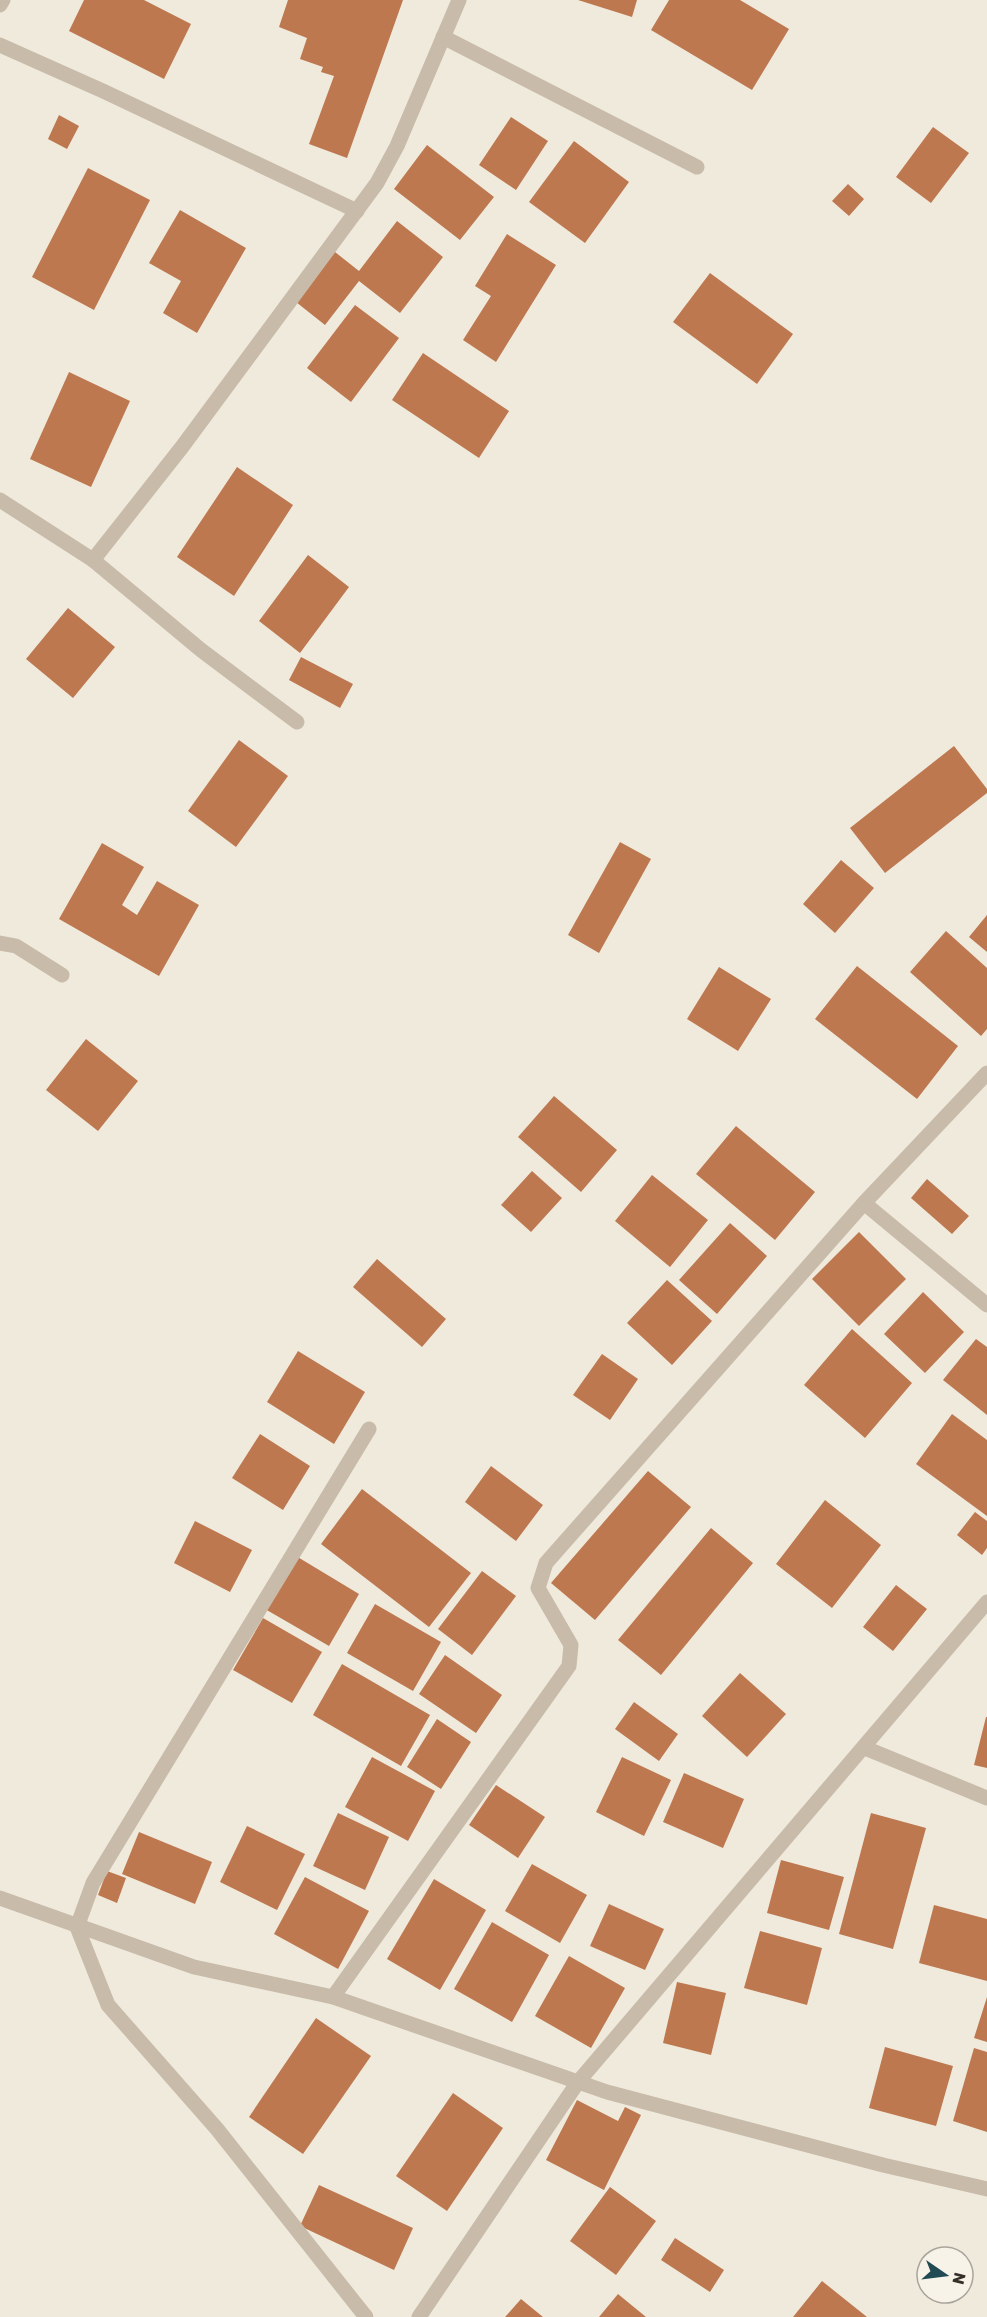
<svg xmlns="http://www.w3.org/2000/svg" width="987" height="2317" font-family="Rubik,sans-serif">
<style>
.building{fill:#bd784f}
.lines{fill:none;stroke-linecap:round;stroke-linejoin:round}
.street{stroke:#c8bbaa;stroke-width:15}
</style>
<rect width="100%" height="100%" fill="#f0eadd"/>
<!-- building -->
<g class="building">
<path d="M84 0H144L191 24 164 79 69 31Z"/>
<path d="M288 0H403L347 158 309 144 334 76 321 72 323 67 300 59 307 38 279 27Z"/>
<path d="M578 0H637L632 17Z"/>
<path d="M669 0H740L789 29 752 90 651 30Z"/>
<path d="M59 115 79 126 67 149 48 139Z"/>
<path d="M511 117 548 141 516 190 479 165Z"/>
<path d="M933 127 969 153 931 203 896 177Z"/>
<path d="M574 141 629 182 585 243 529 202Z"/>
<path d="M427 145 494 197 460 240 394 189Z"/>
<path d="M88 168 150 200 94 310 32 277Z"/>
<path d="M848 184 864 199 849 216 832 201Z"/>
<path d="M180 210 246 248 197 333 163 313 181 281 149 263Z"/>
<path d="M397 221 443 257 400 313 359 281 325 325 296 302 335 252 359 271Z"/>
<path d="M507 234 556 265 496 362 463 340 491 296 475 286Z"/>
<path d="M710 273 793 334 757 384 673 322Z"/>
<path d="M355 305 399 338 351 402 307 368Z"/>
<path d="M423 353 509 411 479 458 392 400Z"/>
<path d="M69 372 130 401 91 487 30 459Z"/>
<path d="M237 467 293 505 234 596 177 557Z"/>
<path d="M308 555 349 587 300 653 259 621Z"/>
<path d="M68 608 115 647 73 698 26 659Z"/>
<path d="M301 657 353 684 340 708 289 680Z"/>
<path d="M239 740 288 776 236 847 188 811Z"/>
<path d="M954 746 987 789V793L885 873 850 828Z"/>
<path d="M620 842 651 859 599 953 568 935Z"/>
<path d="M102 843 144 867 122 905 137 915 157 881 199 905 159 976 59 919Z"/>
<path d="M841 860 874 888 835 933 803 904Z"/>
<path d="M987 915V952L969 937Z"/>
<path d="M946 931 987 968V1029L981 1036 910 972Z"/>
<path d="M857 966 958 1046 917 1099 815 1019Z"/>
<path d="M719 967 771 999 738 1051 687 1019Z"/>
<path d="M86 1039 138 1081 98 1131 46 1090Z"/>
<path d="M554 1096 617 1150 581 1192 518 1137Z"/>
<path d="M736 1126 815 1192 775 1240 696 1174Z"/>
<path d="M532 1171 562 1198 531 1232 501 1205Z"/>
<path d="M652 1175 708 1220 670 1267 615 1221Z"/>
<path d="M927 1179 969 1216 952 1234 911 1198Z"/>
<path d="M730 1223 767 1256 717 1314 679 1280Z"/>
<path d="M859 1232 906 1279 859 1326 812 1279Z"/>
<path d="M377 1259 446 1319 422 1347 353 1287Z"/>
<path d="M667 1280 712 1321 672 1365 627 1323Z"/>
<path d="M923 1292 964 1332 925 1373 884 1334Z"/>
<path d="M852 1329 912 1383 865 1438 804 1385Z"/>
<path d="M976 1339 987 1347V1415L943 1380Z"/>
<path d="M298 1351 365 1392 334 1444 267 1402Z"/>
<path d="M602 1354 638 1379 610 1420 573 1395Z"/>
<path d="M952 1414 987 1440V1516L916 1464Z"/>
<path d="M260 1434 310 1466 283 1510 232 1478Z"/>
<path d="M491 1466 543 1505 516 1541 465 1502Z"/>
<path d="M648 1471 691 1507 595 1620 551 1583Z"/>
<path d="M362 1489 471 1573 429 1627 321 1544Z"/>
<path d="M825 1500 881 1545 832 1608 776 1564Z"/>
<path d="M975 1512 987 1521V1548L982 1555 957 1535Z"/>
<path d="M195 1521 252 1550 230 1592 174 1563Z"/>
<path d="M711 1528 753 1563 661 1675 618 1640Z"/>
<path d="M296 1556 359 1594 329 1646 265 1609Z"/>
<path d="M482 1571 516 1596 472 1655 438 1629Z"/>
<path d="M896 1585 927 1609 893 1651 863 1627Z"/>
<path d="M375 1604 441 1642 413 1691 347 1653Z"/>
<path d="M263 1618 322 1652 292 1703 233 1670Z"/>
<path d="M445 1655 502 1695 476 1733 419 1694Z"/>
<path d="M342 1664 430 1715 401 1766 313 1715Z"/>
<path d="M740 1673 786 1714 747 1757 702 1716Z"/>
<path d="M634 1702 678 1734 659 1761 615 1729Z"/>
<path d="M986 1717H987V1768L974 1765Z"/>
<path d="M437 1719 471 1742 441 1789 407 1767Z"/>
<path d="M372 1757 435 1791 408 1841 345 1807Z"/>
<path d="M622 1757 671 1780 644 1836 596 1812Z"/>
<path d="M684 1773 744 1799 723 1848 663 1822Z"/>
<path d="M496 1785 545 1817 518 1858 469 1825Z"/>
<path d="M338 1813 389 1837 365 1890 313 1866Z"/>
<path d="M871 1813 926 1828 893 1949 839 1934Z"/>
<path d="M247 1826 305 1854 277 1910 220 1882Z"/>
<path d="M139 1832 212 1862 195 1904 122 1874Z"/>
<path d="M781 1860 844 1877 829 1930 767 1913Z"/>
<path d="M532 1864 587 1895 560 1943 505 1911Z"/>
<path d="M107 1871 126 1878 117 1903 98 1895Z"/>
<path d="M305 1877 369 1911 338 1969 274 1934Z"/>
<path d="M434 1879 486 1910 440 1990 387 1959Z"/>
<path d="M609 1904 664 1929 645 1970 590 1946Z"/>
<path d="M934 1905 987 1919V1981L919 1963Z"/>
<path d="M492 1922 549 1955 512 2022 454 1989Z"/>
<path d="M760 1931 822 1948 807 2005 744 1988Z"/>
<path d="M569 1956 625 1988 591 2048 535 2016Z"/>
<path d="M677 1982 726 1993 711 2055 663 2043Z"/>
<path d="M987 1997V2042L974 2038Z"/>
<path d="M316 2018 371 2056 303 2154 249 2117Z"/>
<path d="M885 2047 953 2066 936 2126 869 2108Z"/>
<path d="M974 2048 987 2052V2132L953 2121Z"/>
<path d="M453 2093 503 2128 447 2211 396 2176Z"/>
<path d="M577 2100 618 2121 625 2107 641 2115 604 2190 546 2160Z"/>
<path d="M319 2185 413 2228 394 2270 300 2226Z"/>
<path d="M610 2187 656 2221 616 2275 570 2241Z"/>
<path d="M675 2238 724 2270 710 2292 661 2260Z"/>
<path d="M822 2281 867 2317H793Z"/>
<path d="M618 2294 646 2317H599Z"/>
<path d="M521 2299 543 2317H505Z"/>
</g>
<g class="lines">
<!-- street -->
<g class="street">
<path d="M0 5 3 0"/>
<path d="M443 37 697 167"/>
<path d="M0 45 103 91 357 211"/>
<path d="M0 500 93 560 201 650 297 722"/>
<path d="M93 560 182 447 377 183 397 146 459 0"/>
<path d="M0 943 16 946 62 975"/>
<path d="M864 1203 987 1305"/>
<path d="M865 1748 987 1798"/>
<path d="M0 1898 194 1967 333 1997 607 2092 883 2165 987 2189"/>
<path d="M333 1997 569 1666 571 1645 538 1588 546 1563 864 1203 987 1073"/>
<path d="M366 2317 217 2129 108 2005 77 1927 93 1883 369 1429"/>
<path d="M419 2317 578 2082 987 1602"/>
</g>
</g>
<!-- north arrow -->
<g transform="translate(945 2275) rotate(104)"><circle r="28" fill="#f8f3e9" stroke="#aaa59c" stroke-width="1.5"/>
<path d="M0-4.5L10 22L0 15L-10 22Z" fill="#224a54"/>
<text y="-9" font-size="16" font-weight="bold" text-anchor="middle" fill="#362f29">N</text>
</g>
</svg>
